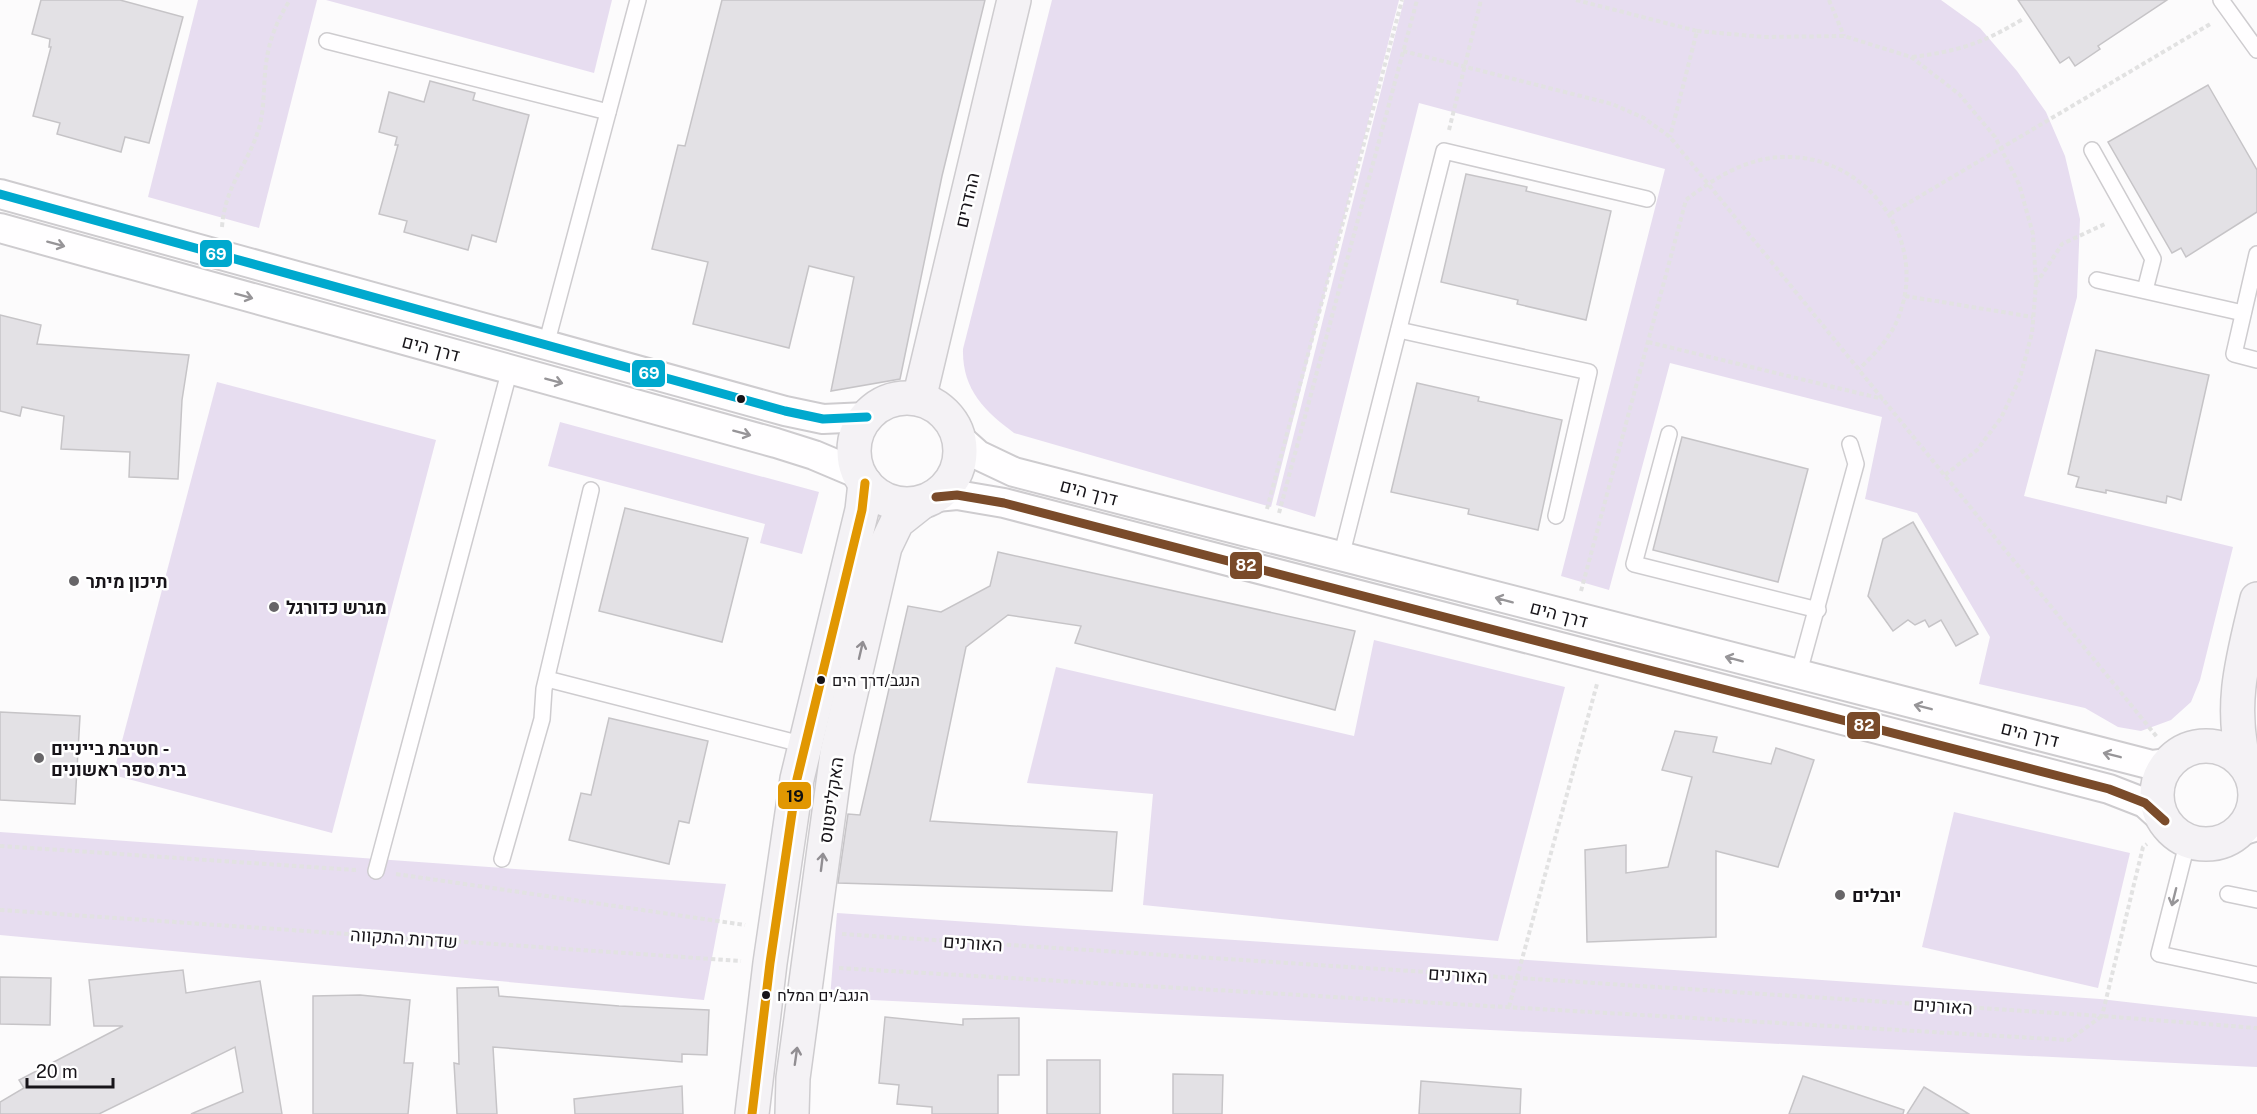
<svg xmlns="http://www.w3.org/2000/svg" width="2257" height="1114" font-family="'Public Sans',Heebo,sans-serif">
<style>
.green{fill:#e7ddf0}
.building{fill:#e3e1e5;stroke:#c6c4c7;stroke-width:1.5}
.lines{fill:none;stroke-linecap:round;stroke-linejoin:round}
.lane-casing{stroke:#cecccf;stroke-width:18}
.street-casing{stroke:#cecccf;stroke-width:32}
.secondary-casing{stroke:#cecccf;stroke-width:36}
.path{stroke:#e2e2e2;stroke-width:4;stroke-dasharray:4.5 3;stroke-linecap:butt}
.lane{stroke:#fffeff;stroke-width:15}
.street{stroke:#fffeff;stroke-width:28}
.secondary{stroke:#f4f2f5;stroke-width:33}
.bus-1-casing{stroke:#fff;stroke-width:14}
.bus-2-casing{stroke:#fff;stroke-width:14}
.bus-3-casing{stroke:#fff;stroke-width:14}
.bus-1{stroke:#e19702;stroke-width:9}
.bus-2{stroke:#00a9ce;stroke-width:9}
.bus-3{stroke:#7a4b2a;stroke-width:9}
.oneway{stroke:#979598}
.oneway2{stroke:#918e92}
.bus-dot{fill:#171419;stroke:#fff;stroke-width:2}
.poi-dot{fill:#676568;stroke:#fff;stroke-width:2}
.labels{text-anchor:middle;dominant-baseline:central;stroke-width:5;stroke-linejoin:round;paint-order:stroke}
.bus-label{font-size:16px;fill:#171419;stroke:#fff;text-anchor:start}
.street-label{font-size:18px;fill:#171419;stroke:#fff}
.poi-label{font-size:18px;font-weight:bold;fill:#171419;stroke:#fff;text-anchor:start}
.line-badge{stroke:#fff;stroke-width:2}
.badge-label{font-size:16px;text-anchor:middle;font-weight:bold;fill:#fff}
.pale-badge-label{font-size:16px;text-anchor:middle;font-weight:bold;fill:#111}
</style>
<rect width="100%" height="100%" fill="#fcfbfc"/>
<!-- green -->
<g class="green">
<path d="M198 0H317L259 228 148 197Z"/>
<path d="M326 0H612L594 73Z"/>
<path d="M1052 0H1399L1271 507 1014 433C984 411 962 389 963 349Z"/>
<path d="M1404 0H1941L1980 28 2017 71 2046 112 2065 156 2080 219 2077 297 2024 496 2233 547 2200 680 2191 702 2171 720 2141 731 2118 727 2085 708 1979 684 1990 637 1917 513 1865 499 1882 417 1670 363 1609 590 1561 576 1665 169 1419 103 1315 517 1276 505Z"/>
<path d="M217 382 436 440 332 833 113 775Z"/>
<path d="M560 422 819 492 802 554 760 543 765 524 548 466Z"/>
<path d="M1374 640 1565 687 1498 941 1143 905 1153 794 1027 783 1056 667 1354 736Z"/>
<path d="M1954 812 2130 853 2098 988 1922 947Z"/>
<path d="M0 832 726 884 704 1000 0 935Z"/>
<path d="M837 913 2100 999 2257 1017V1067L830 998Z"/>
</g>
<!-- building -->
<g class="building">
<path d="M41 0H120L183 17 149 143 125 137 121 152 57 134 60 123 33 116 51 47H49L50 39 32 34Z"/>
<path d="M722 0H985L942 176 900 379 831 391 854 277 809 266 789 348 693 324 708 262 652 249 678 145 685 146Z"/>
<path d="M2018 0H2167L2098 46 2100 49 2075 66 2069 57 2060 63Z"/>
<path d="M430 81 475 93 473 100 529 115 496 242 472 235 468 250 404 232 407 221 379 214 398 145H395L397 137 379 132 389 92 424 102Z"/>
<path d="M2208 85 2257 170V212L2186 257 2181 248 2172 253 2108 142Z"/>
<path d="M1466 174 1527 187 1526 191 1611 211 1586 320 1517 304 1518 300 1441 282Z"/>
<path d="M0 315 41 325 37 344 189 355 182 400 178 479 129 477 130 452 61 449 64 416 22 407 20 416 0 411Z"/>
<path d="M2096 350 2209 375 2181 500 2167 496 2166 503 2106 490V493L2076 487 2079 477 2068 474Z"/>
<path d="M1417 383 1479 397 1478 401 1562 420 1538 530 1468 514 1469 509 1391 492Z"/>
<path d="M1682 437 1808 469 1778 582 1653 550Z"/>
<path d="M625 508 748 538 722 642 599 611Z"/>
<path d="M1913 522 1978 634 1956 646 1941 620 1929 627 1925 620 1915 625 1908 620 1893 631 1868 596 1883 539Z"/>
<path d="M998 552 1355 631 1335 710 1075 643 1081 626 1008 615 966 647 930 821 1117 832 1112 891 838 883 848 814 860 815 908 606 941 612 990 586Z"/>
<path d="M0 712 80 716 75 804 0 800Z"/>
<path d="M609 718 708 741 689 823 679 821 669 864 569 840 581 793 591 795Z"/>
<path d="M1675 731 1717 737 1713 752 1771 764 1776 748 1814 760 1778 867 1716 851V937L1587 942 1585 850 1626 845V873L1668 867 1692 777 1662 770Z"/>
<path d="M183 970 186 993 260 981 282 1114H191L243 1092 235 1047 99 1114H0V1102L24 1088 19 1080 123 1026H94L89 980Z"/>
<path d="M0 977 51 978 50 1025 0 1024Z"/>
<path d="M498 987 499 996 619 1006 709 1010 707 1055 682 1054V1062L493 1047 497 1114H457L454 1063 459 1064 457 988Z"/>
<path d="M360 995 410 1000 404 1063H413L408 1114H313V996Z"/>
<path d="M885 1017 963 1025V1019L1019 1018V1075H998V1114H932V1107L897 1104 899 1085 879 1083Z"/>
<rect x="1047" y="1060" width="53" height="54"/>
<path d="M1173 1074 1223 1075 1222 1114H1173Z"/>
<path d="M1803 1076 1904 1110 1903 1114H1789Z"/>
<path d="M1421 1081 1521 1089 1520 1114H1419Z"/>
<path d="M682 1086 683 1114H575L574 1099Z"/>
<path d="M1924 1087 1969 1114H1907Z"/>
</g>
<g class="lines">
<!-- lane casing -->
<g class="lane-casing">
<g id="lane">
<path d="M2221 0 2257 50"/>
<path d="M327 41 608 112"/>
<path d="M2092 150 2153 259 2145 290"/>
<path d="M2257 254 2234 354 2257 360"/>
<path d="M2097 280 2243 313"/>
<path d="M1399 330 1589 372 1556 516"/>
<path d="M546 345 638 0"/>
<path d="M1669 434 1634 564 1818 610"/>
<path d="M1341 557 1444 151 1647 199"/>
<path d="M1798 676 1856 464 1850 444"/>
<path d="M547 679 805 745"/>
<path d="M2188 840 2159 954 2257 975"/>
<path d="M502 859 542 719 544 689 591 490"/>
<path d="M376 871 510 369"/>
<path d="M2228 894 2257 900"/>
</g>
</g>
<!-- street casing -->
<g class="street-casing">
<g id="street">
<path d="M0 194 785 411 823 419 867 417"/>
<path d="M0 228 776 443 814 455 859 474"/>
<path d="M959 438 978 455 1014 472 2152 765 2169 763"/>
<path d="M936 497 957 495 1004 503 2109 789 2145 803 2165 821"/>
<path d="M2254 783 2257 786"/>
<path d="M2238 832 2257 826"/>
</g>
</g>
<!-- secondary casing -->
<g class="secondary-casing">
<g id="secondary">
<circle cx="907" cy="451" r="53"/>
<path d="M919 399 1014 0"/>
<circle cx="2206" cy="795" r="49"/>
<path d="M2244 763C2229 703 2243 658 2257 599"/>
<path d="M752 1114 770 963 797 779 862 510 865 483"/>
<path d="M792 1114 793 1078 837 753 885 547 897 522 921 503"/>
</g>
</g>
<!-- path -->
<g class="path">
<path d="M1576 0 1697 31 1670 137"/>
<path d="M1829 0 1844 36"/>
<path d="M1697 31 1764 37 1844 36 1911 57 1959 94 1995 137 2019 184 2033 234 2036 284 2032 333 2020 378 2001 418 1977 450 1945 475"/>
<path d="M1403 51 1612 104 1644 118 1670 137 2157 737"/>
<path d="M1912 57C1959 51 1981 44 2023 19"/>
<path d="M1449 130 1481 0"/>
<path d="M1890 214 2212 23"/>
<path d="M222 227C225 185 248 165 259 128 265 107 263 86 266 64 269 40 277 20 290 0"/>
<path d="M2036 284 2062 244 2107 223"/>
<path d="M1905 296 2033 317"/>
<path d="M1648 342 1883 399"/>
<path d="M1267 509 1402 0"/>
<path d="M1279 513 1417 0"/>
<path d="M1581 591 1686 200C1714 178 1748 157 1785 157 1863 155 1926 234 1901 310 1894 334 1877 352 1859 369"/>
<path d="M0 846 356 870"/>
<path d="M396 874 745 925"/>
<path d="M0 910 741 961"/>
<path d="M842 934 2102 1016 2143 847 2147 844"/>
<path d="M839 968 2069 1040 2102 1016 2257 1028"/>
<path d="M1509 1007 1597 684"/>
</g>
<!-- lane -->
<use href="#lane" class="lane"/>
<!-- street -->
<use href="#street" class="street"/>
<!-- secondary -->
<use href="#secondary" class="secondary"/>
<!-- bus-1 casing -->
<g class="bus-1-casing">
<path id="bus-1" d="M752 1114 770 963 797 779 862 510 865 483"/>
</g>
<!-- bus-2 casing -->
<g class="bus-2-casing">
<path id="bus-2" d="M0 194 785 411 823 419 867 417"/>
</g>
<!-- bus-3 casing -->
<g class="bus-3-casing">
<path id="bus-3" d="M936 497 957 495 1004 503 2109 789 2145 803 2165 821"/>
</g>
<!-- bus-1 -->
<use href="#bus-1" class="bus-1"/>
<!-- bus-2 -->
<use href="#bus-2" class="bus-2"/>
<!-- bus-3 -->
<use href="#bus-3" class="bus-3"/>
</g>
<!-- one-way arrows -->
<defs><path id="oneway-shaft" d="M-6 0H5M1.5-3L5.5 0L1.5 3" fill="none" stroke-width="1.6" stroke-linecap="round" stroke-linejoin="round" transform="scale(1.5)"/></defs>
<g class="oneway">
<use href="#oneway-shaft" transform="translate(56 244) rotate(15)"/>
<use href="#oneway-shaft" transform="translate(244 296) rotate(15)"/>
<use href="#oneway-shaft" transform="translate(554 381) rotate(15)"/>
<use href="#oneway-shaft" transform="translate(742 433) rotate(15)"/>
<use href="#oneway-shaft" transform="translate(1504 600) rotate(-165)"/>
<use href="#oneway-shaft" transform="translate(1734 659) rotate(-165)"/>
<use href="#oneway-shaft" transform="translate(1923 707) rotate(-166)"/>
<use href="#oneway-shaft" transform="translate(2112 755) rotate(-166)"/>
<use href="#oneway-shaft" transform="translate(2174 897) rotate(104)"/>
</g>
<g class="oneway2">
<use href="#oneway-shaft" transform="translate(861 650) rotate(-77)"/>
<use href="#oneway-shaft" transform="translate(822 862) rotate(-83)"/>
<use href="#oneway-shaft" transform="translate(796 1056) rotate(-82)"/>
</g>
<!-- markers -->
<g class="bus-dot">
<circle cx="741" cy="399" r="5"/>
<circle cx="821" cy="680" r="5"/>
<circle cx="766" cy="995" r="5"/>
</g>
<g class="poi-dot">
<circle cx="74" cy="581" r="6"/>
<circle cx="274" cy="607" r="6"/>
<circle cx="39" cy="758" r="6"/>
<circle cx="1840" cy="895" r="6"/>
</g>
<g class="labels">
<!-- bus labels -->
<g class="bus-label">
<text x="832" y="680">הנגב/דרך הים</text>
<text x="777" y="995">הנגב/ים המלח</text>
</g>
<!-- street labels -->
<g class="street-label">
<text transform="translate(967 200) rotate(-77)">ההדרים</text>
<text transform="translate(431 348) rotate(15)">דרך הים</text>
<text transform="translate(1089 492) rotate(15)">דרך הים</text>
<text transform="translate(1559 614) rotate(15)">דרך הים</text>
<text transform="translate(2030 734) rotate(14)">דרך הים</text>
<text transform="translate(831 800) rotate(-82)">האקליפטוס</text>
<text transform="translate(404 938) rotate(4)">שדרות התקווה</text>
<text transform="translate(973 943) rotate(4)">האורנים</text>
<text transform="translate(1458 975) rotate(4)">האורנים</text>
<text transform="translate(1943 1006) rotate(4)">האורנים</text>
</g>
<!-- poi labels -->
<g class="poi-label">
<text x="86" y="581">תיכון מיתר</text>
<text x="286" y="607">מגרש כדורגל</text>
<text x="51" y="748">חטיבת בייניים -<tspan x="51" dy="21">בית ספר ראשונים</tspan></text>
<text x="1852" y="895">יובלים</text>
</g>
</g>
<g class="line-badge">
<rect x="199" y="239" width="34" height="29" rx="6" fill="#00a9ce"/>
<rect x="631" y="359" width="35" height="29" rx="6" fill="#00a9ce"/>
<rect x="1229" y="551" width="34" height="29" rx="6" fill="#7a4b2a"/>
<rect x="1846" y="711" width="35" height="29" rx="6" fill="#7a4b2a"/>
<rect x="777" y="781" width="35" height="29" rx="6" fill="#e19702"/>
</g>
<g class="badge-label">
<text x="216" y="260">69</text>
<text x="649" y="379">69</text>
<text x="1246" y="571">82</text>
<text x="1864" y="731">82</text>
</g>
<g class="pale-badge-label">
<text x="795" y="802">19</text>
</g>
<!-- scale -->
<path d="M27 1078v9h86v-9" fill="none" stroke="#171419" stroke-width="3"/>
<text x="36" y="1078" font-size="18" fill="#171419" stroke="#ffffff" stroke-width="4.5" paint-order="stroke">20 m</text>
</svg>
